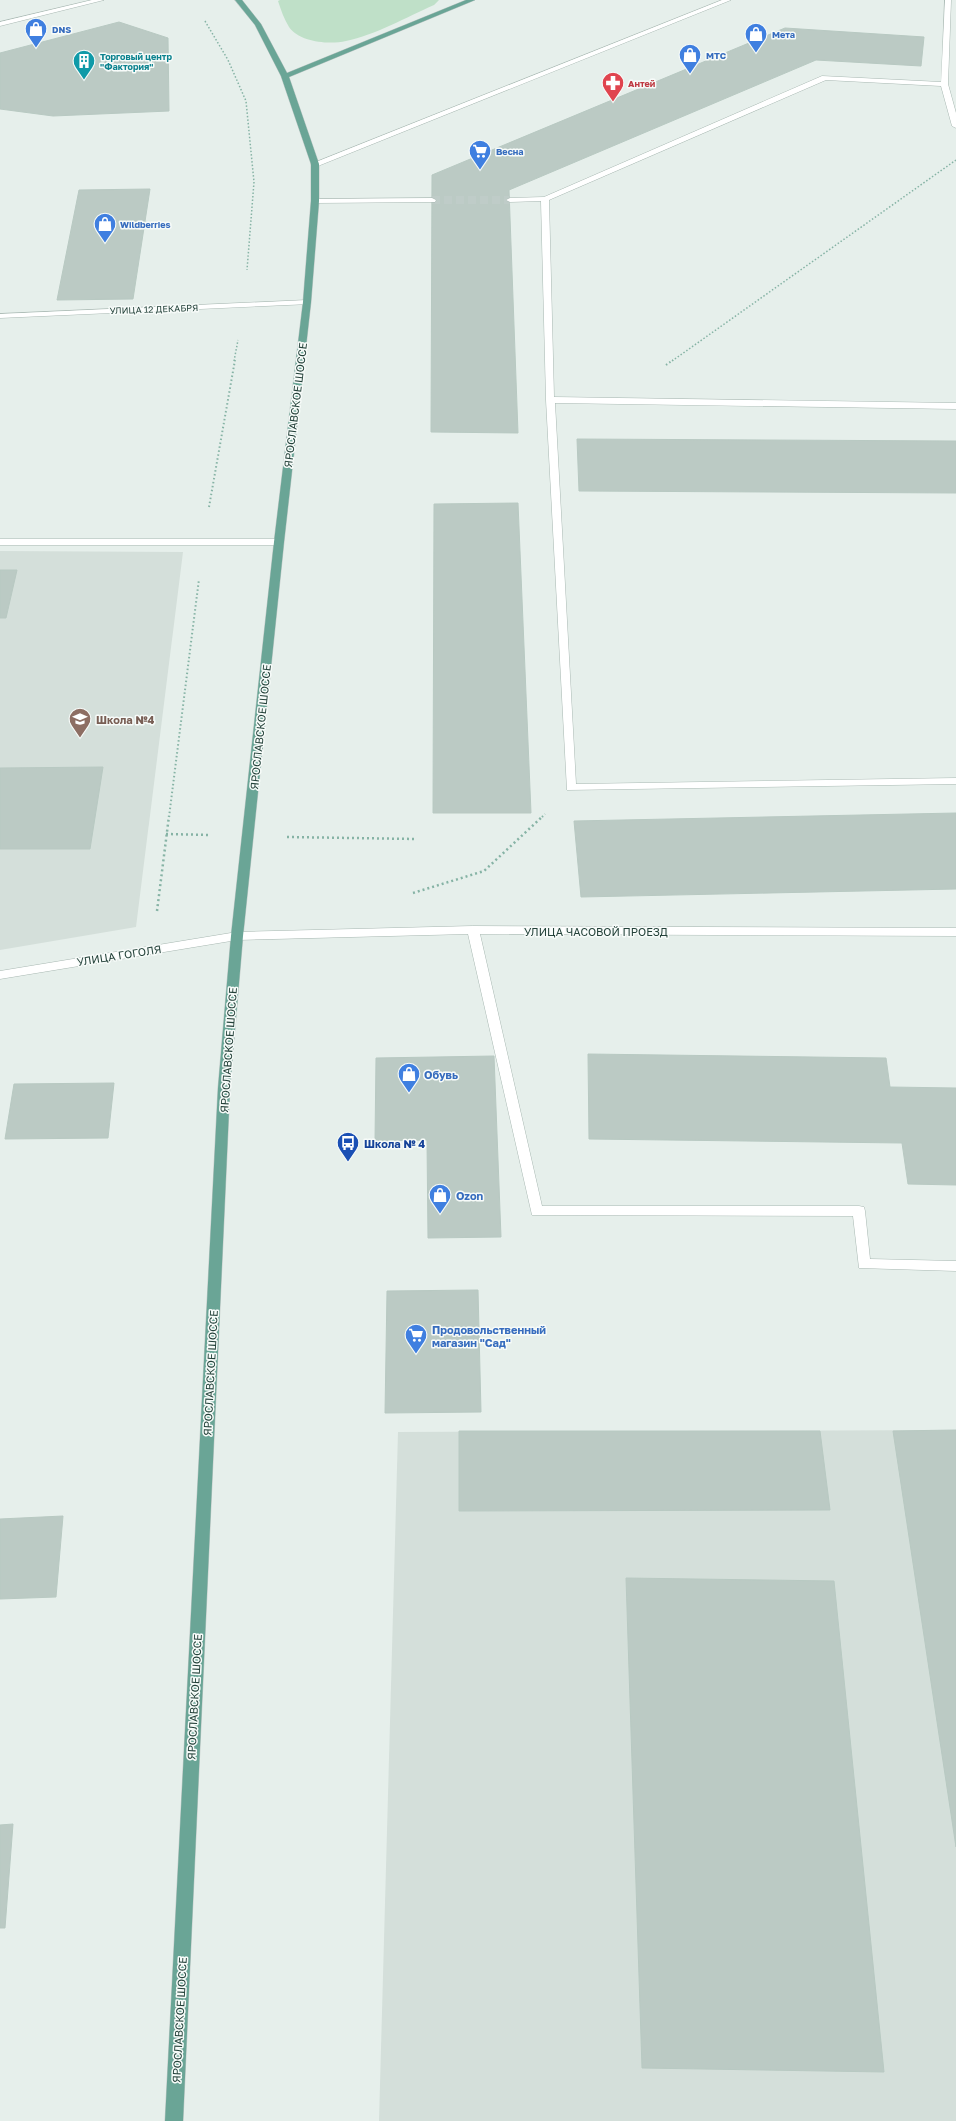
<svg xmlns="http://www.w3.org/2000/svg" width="956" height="2121" font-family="'Golos Text',sans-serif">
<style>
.built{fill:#d4dfda}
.green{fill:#bfe0c8}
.building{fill:#bbcac4;stroke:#b8c9c2}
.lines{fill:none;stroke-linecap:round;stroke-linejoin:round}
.minor-tunnel{stroke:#bfccc8;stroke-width:8;stroke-dasharray:8 4;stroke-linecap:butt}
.minor-casing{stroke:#a8b8b2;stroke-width:1}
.major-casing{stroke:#c2cac8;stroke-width:1}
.path-far2{stroke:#86b3a5;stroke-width:1.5;stroke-dasharray:1.5 2;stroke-linecap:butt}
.path-far1{stroke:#86b3a5;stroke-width:2;stroke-dasharray:1.5 2.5;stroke-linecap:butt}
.path{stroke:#86b3a5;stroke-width:2.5;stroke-dasharray:2 3;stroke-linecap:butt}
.minor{fill:#fff;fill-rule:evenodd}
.major{fill:#6aa596;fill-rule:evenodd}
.labels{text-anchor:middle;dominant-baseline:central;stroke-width:3;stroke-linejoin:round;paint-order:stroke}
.far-shop-label{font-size:9px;font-weight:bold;fill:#366cbe;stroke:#f7fbf9;text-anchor:start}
.far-culture-label{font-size:9px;font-weight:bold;fill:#0d838f;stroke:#f7fbf9;text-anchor:start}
.far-health-label{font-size:9px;font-weight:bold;fill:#be3a42;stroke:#f7fbf9;text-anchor:start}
.far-street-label{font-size:9px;fill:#24423a;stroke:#f7fbf9}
.street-label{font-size:11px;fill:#24423a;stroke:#f7fbf9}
.education-label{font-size:11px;font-weight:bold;fill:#785e54;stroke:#f7fbf9;text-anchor:start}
.shop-label{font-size:11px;font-weight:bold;fill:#366cbe;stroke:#f7fbf9;text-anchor:start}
.transit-label{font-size:11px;font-weight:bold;fill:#164399;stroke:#f7fbf9;text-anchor:start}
</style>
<rect width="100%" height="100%" fill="#e6efeb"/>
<!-- built -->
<g class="built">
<path d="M0 551 183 552 136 927 0 950Z"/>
<path d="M956 1430V2121H379L398 1432Z"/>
</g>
<!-- green -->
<path class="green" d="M280 0H439L434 5C407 17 375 35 346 41 329 45 299 42 289 27 284 19 281 10 278 1Z"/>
<!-- building -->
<g class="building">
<path d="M119 22 168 38 169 111 53 116 0 109V53Z"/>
<path d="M785 28 924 37 921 66 816 60 509 190 518 433 431 432 432 175Z"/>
<path d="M150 189 133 299 57 300 79 190Z"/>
<path d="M577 439 956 441V493L579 491Z"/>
<path d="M518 503 531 813H433L434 504Z"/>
<path d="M0 570H17L6 618H0Z"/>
<path d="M103 767 90 849H0V768Z"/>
<path d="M956 813V889L581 897 574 821Z"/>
<path d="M588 1054 886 1058 890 1087 956 1088V1185L908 1184 902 1143 589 1139Z"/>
<path d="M494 1056 501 1237 428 1238 427 1140 375 1141 376 1058Z"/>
<path d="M114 1083 108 1138 5 1139 14 1084Z"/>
<path d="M478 1290 481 1412 385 1413 387 1291Z"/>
<path d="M956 1430V1847L893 1431Z"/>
<path d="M459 1431H820L830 1510 459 1511Z"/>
<path d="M63 1516 56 1597 0 1599V1519Z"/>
<path d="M626 1578 834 1581 884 2072 642 2068Z"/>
<path d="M13 1824 5 1928H0V1825Z"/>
</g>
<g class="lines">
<!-- minor-tunnel -->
<path class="minor-tunnel" d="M432 200H510"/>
<!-- minor casing -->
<g class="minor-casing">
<g id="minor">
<path d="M92 0H104L0 26V22Z"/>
<path d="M722 0H731L318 166 311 164Z"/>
<path d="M945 0H951L948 84 956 113V128L952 126 941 86 826 80 549 200 554 397 956 403V409L555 403 576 784 956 778V784L567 790 546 400 541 201 510 202 506 200 510 198 544 197 822 76 941 82Z"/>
<path d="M432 198 436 200 435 202 315 203 311 201 315 199Z"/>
<path d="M307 300H310V304L0 318V314Z"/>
<path d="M0 539H279L284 542 279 545H0Z"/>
<path d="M473 926 956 928V936L480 934 542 1206H859L864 1207 865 1211 870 1259 956 1261V1271L859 1268 853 1216 532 1215 468 934 237 940 0 979V971L237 932Z"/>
</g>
</g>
<!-- major casing -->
<g class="major-casing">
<path id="major" d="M235 0H242L261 24 287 73 466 0H475L289 77 319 164V201L311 302 284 542 243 936 230 1088 183 2121H165L218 1088 231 936 274 542 303 302 311 201V164L281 76 255 25Z"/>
</g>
<!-- path-far2 -->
<g class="path-far2">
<path d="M205 21 228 60 246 101 254 182 247 270"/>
<path d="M234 361 238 340"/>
<path d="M672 361 956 160"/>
</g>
<!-- path-far1 -->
<g class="path-far1">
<path d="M666 365 673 360"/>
<path d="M209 507 235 360"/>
<path d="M169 817 199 579"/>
<path d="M542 817 545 814"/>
</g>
<!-- path -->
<g class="path">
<path d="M166 834 210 835"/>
<path d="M287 837 416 839"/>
<path d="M413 893 484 871 543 816"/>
<path d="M157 911 169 816"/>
</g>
<!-- minor -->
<use href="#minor" class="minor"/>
<!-- major -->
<use href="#major" class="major"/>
</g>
<!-- icons -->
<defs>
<g id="shop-pin" transform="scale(1.15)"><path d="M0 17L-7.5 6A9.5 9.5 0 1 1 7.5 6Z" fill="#3f7fe0" stroke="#f7fbf9"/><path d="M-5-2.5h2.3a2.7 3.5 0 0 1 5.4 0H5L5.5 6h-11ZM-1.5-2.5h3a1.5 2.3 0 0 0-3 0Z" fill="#fff"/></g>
<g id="building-pin" transform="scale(1.15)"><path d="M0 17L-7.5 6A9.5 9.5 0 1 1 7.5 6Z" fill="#0f9aa8" stroke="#f7fbf9"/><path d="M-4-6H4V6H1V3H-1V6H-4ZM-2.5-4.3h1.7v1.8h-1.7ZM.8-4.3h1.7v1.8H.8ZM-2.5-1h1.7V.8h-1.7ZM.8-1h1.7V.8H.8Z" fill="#fff"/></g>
<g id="pharmacy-pin" transform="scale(1.15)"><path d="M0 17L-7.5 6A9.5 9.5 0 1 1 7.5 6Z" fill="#e0444e" stroke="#f7fbf9"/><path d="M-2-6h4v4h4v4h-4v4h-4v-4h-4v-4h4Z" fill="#fff"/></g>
<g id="supermarket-pin" transform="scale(1.15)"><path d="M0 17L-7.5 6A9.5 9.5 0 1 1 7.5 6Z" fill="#3f7fe0" stroke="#f7fbf9"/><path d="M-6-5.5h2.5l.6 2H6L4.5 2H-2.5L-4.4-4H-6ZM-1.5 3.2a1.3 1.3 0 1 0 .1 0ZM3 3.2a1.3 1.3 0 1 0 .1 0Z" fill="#fff"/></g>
<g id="school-pin" transform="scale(1.15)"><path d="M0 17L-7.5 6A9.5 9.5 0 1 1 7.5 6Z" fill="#8d6e63" stroke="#f7fbf9"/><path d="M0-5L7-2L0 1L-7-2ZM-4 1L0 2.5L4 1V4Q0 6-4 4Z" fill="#fff"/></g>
<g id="bus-pin" transform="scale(1.15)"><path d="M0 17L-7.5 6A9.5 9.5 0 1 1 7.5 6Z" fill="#1a4fb4" stroke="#f7fbf9"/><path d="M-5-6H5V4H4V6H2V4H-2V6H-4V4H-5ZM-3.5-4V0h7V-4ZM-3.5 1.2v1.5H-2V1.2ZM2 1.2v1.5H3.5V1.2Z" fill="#fff"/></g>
</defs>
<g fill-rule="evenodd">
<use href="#shop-pin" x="36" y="29"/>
<use href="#shop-pin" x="756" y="34"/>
<use href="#shop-pin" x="690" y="55"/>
<use href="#building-pin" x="84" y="61"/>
<use href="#pharmacy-pin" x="613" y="83"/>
<use href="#supermarket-pin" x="480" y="151"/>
<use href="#shop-pin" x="105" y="224"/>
<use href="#school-pin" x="80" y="719"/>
<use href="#shop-pin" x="409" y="1074"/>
<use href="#bus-pin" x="348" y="1143"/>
<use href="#shop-pin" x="440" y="1195"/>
<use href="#supermarket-pin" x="416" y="1335"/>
</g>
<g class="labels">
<!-- far-shop labels -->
<g class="far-shop-label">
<text x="52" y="29">DNS</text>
<text x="772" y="34">Мета</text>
<text x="706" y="55">МТС</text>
<text x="496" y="151">Весна</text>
<text x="120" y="224">Wildberries</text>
</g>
<!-- far-culture labels -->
<g class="far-culture-label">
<text x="100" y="56">Торговый центр<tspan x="100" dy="10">"Фактория"</tspan></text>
</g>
<!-- far-health labels -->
<g class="far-health-label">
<text x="628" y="83">Антей</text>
</g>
<!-- far-street labels -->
<g class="far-street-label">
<text transform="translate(154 309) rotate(-2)">УЛИЦА 12 ДЕКАБРЯ</text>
</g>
<!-- street labels -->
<g class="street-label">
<text transform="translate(295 405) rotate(-83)">ЯРОСЛАВСКОЕ ШОССЕ</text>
<text transform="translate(260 727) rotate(-84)">ЯРОСЛАВСКОЕ ШОССЕ</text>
<text x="596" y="931">УЛИЦА ЧАСОВОЙ ПРОЕЗД</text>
<text transform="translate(119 955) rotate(-9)">УЛИЦА ГОГОЛЯ</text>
<text transform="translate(228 1050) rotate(-86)">ЯРОСЛАВСКОЕ ШОССЕ</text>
<text transform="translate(210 1373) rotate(-87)">ЯРОСЛАВСКОЕ ШОССЕ</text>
<text transform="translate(194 1697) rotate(-87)">ЯРОСЛАВСКОЕ ШОССЕ</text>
<text transform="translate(179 2020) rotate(-87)">ЯРОСЛАВСКОЕ ШОССЕ</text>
</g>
<!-- education labels -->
<g class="education-label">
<text x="96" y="719">Школа №4</text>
</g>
<!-- shop labels -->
<g class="shop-label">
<text x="424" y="1074">Обувь</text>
<text x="456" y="1195">Ozon</text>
<text x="432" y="1329">Продовольственный<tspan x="432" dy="13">магазин "Сад"</tspan></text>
</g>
<!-- transit labels -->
<g class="transit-label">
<text x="364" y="1143">Школа № 4</text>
</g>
</g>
</svg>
